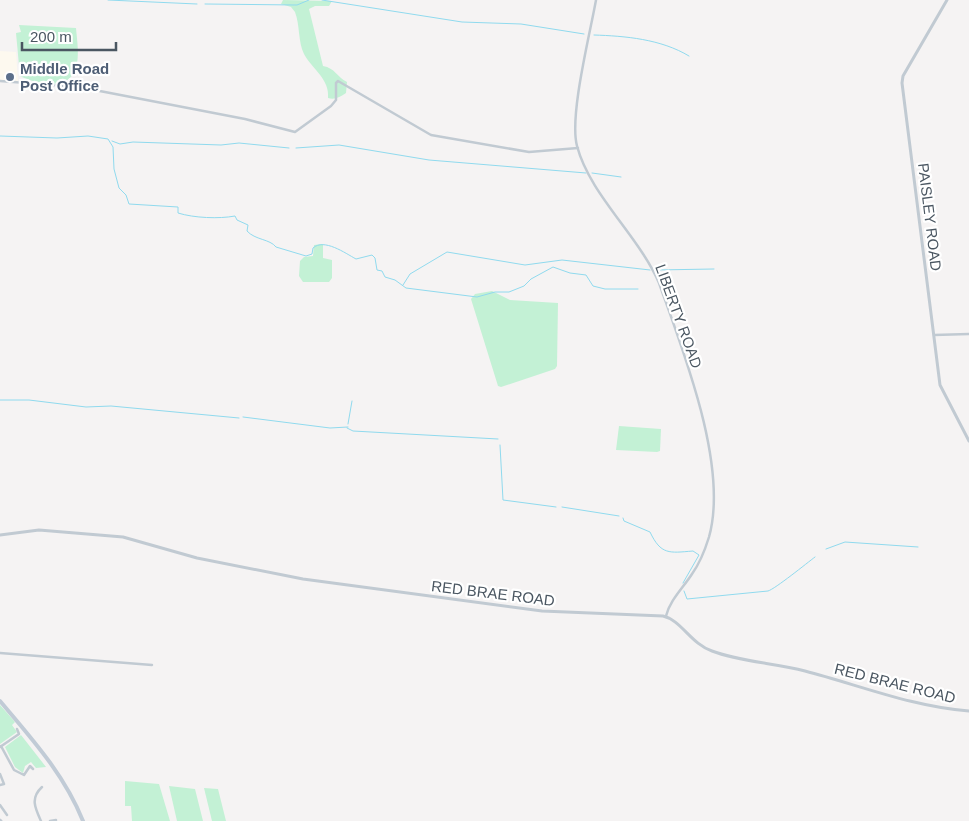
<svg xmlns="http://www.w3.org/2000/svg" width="969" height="821" font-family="Arial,sans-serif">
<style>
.commercial{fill:#fdf9ef}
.green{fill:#c3f1d5}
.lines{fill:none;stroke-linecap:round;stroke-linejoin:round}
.stream{stroke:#90daee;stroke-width:1}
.minor{stroke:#c1cad2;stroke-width:2.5}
.tertiary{stroke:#c1cad2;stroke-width:3}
.secondary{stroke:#c1cbd6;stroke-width:4}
.service-dot{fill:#5c6f8a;stroke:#fff;stroke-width:2}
.labels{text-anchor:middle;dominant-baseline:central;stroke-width:4.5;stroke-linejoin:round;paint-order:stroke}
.service-label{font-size:15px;font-weight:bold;fill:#4e5e75;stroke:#fff;text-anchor:start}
.street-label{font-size:15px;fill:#4a5661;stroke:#fff}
</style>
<rect width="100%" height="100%" fill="#f5f3f3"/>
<!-- commercial -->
<path class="commercial" d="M0 51 16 52 18 81 0 80Z"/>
<!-- green -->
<g class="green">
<path d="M283 0 332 1 329 6H315L309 9 323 66C335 68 337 77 347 82L346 93C340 97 335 100 328 98 330 79 312 69 304 54 298 42 300 25 295 12L291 7 281 4Z"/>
<path d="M19 25 76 28C77 41 81 62 73 74 63 91 34 83 20 76L16 33 21 32Z"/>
<path d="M323 244V258L332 260V278L329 282H303L299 276 300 261 304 257 313 256 314 245Z"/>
<path d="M492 291 510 300 558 303 557 366 555 369 501 387 498 386 471 299 475 294Z"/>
<path d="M619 426 661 429 660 451 657 452 616 450Z"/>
<path d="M0 705 15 722 12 725 17 732 0 744Z"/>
<path d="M21 735 46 767 36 768 31 762 25 766 23 773 15 767 5 747Z"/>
<path d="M125 781 159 784 170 821H132L131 806H125Z"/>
<path d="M169 786 195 789 203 821H177Z"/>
<path d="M204 788 218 789 226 821H212Z"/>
</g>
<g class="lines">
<!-- stream -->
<g class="stream">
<path d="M108 0 197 4"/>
<path d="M322 0 462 22 521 24 584 34"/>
<path d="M205 4 297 5 309 0"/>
<path d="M594 35C625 36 661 39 689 56"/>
<path d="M0 136 57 138 88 136 108 139 113 147 114 169 119 188 126 195 129 204 178 207V213C194 218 219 219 235 216L237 220 248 225 247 231C255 240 270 239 276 247L306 256 312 254 313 248C324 238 345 253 356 259L372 255 375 258 377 270 382 271 385 277 395 280 406 288 477 297 495 292H509L524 286 531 279 553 267 570 273 586 275 593 286 605 289H638"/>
<path d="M112 141 120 144 133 142 221 145 239 143 289 148"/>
<path d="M296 148 339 145 429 160 586 173"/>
<path d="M592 173 621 177"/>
<path d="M656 270 714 269"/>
<path d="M403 285 410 274 447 252 525 265 562 260 650 270"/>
<path d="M0 400H29L86 407 111 406 239 418"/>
<path d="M243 417 330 428 348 427"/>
<path d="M348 424 352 401"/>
<path d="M347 428 353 431 498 439"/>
<path d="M500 445 503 500 556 507"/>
<path d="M562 507 619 516"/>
<path d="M623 518 624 521 650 532C661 555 669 553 693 551L699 555 683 583"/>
<path d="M826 549 845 542 918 547"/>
<path d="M684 591 687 599 768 591C775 589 807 563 815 557"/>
</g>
<!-- minor -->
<g class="minor">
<path d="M596 0C590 34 569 116 577 146 590 195 639 236 659 283 683 351 729 466 709 537 705 550 700 563 692 574 683 588 670 600 666 616"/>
<path d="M0 81 79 87 245 119 295 132 331 106 336 100V83L338 81 431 135 529 152 578 148"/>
<path d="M934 335 969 334"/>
<path d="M0 653 152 665"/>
<path d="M1 746 14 770 24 775 30 766 33 769"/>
<path d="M0 747 19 734 17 729"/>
<path d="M0 774 4 784 0 785"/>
<path d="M0 805 7 815"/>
<path d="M41 821C35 808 30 798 42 787"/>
<path d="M50 821 56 820"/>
</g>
<!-- tertiary -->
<g class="tertiary">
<path d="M947 0 903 76 902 83 940 385 969 441"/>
<path d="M0 535 39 530 123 537 197 558 303 579 542 611 663 616C681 620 691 644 712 651 741 662 775 663 805 671 859 685 913 707 969 711"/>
<path d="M0 820 1 821"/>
</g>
<!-- secondary -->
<path class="secondary" d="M0 701C32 739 64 774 83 821"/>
</g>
<!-- markers -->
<circle class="service-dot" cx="10" cy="77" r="5"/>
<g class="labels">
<!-- service labels -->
<g class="service-label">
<text x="20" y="68">Middle Road<tspan x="20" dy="17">Post Office</tspan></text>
</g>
<!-- street labels -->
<g class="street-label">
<text transform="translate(930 217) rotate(83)">PAISLEY ROAD</text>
<text transform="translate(679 316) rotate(70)">LIBERTY ROAD</text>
<text transform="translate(493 593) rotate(7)">RED BRAE ROAD</text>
<text transform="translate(895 683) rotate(14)">RED BRAE ROAD</text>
</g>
</g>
<!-- scale -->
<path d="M22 42v8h94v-8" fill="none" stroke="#4a5661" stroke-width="2.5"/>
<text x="30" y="42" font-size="15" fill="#4a5661" stroke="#ffffff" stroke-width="4" paint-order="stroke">200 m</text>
</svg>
